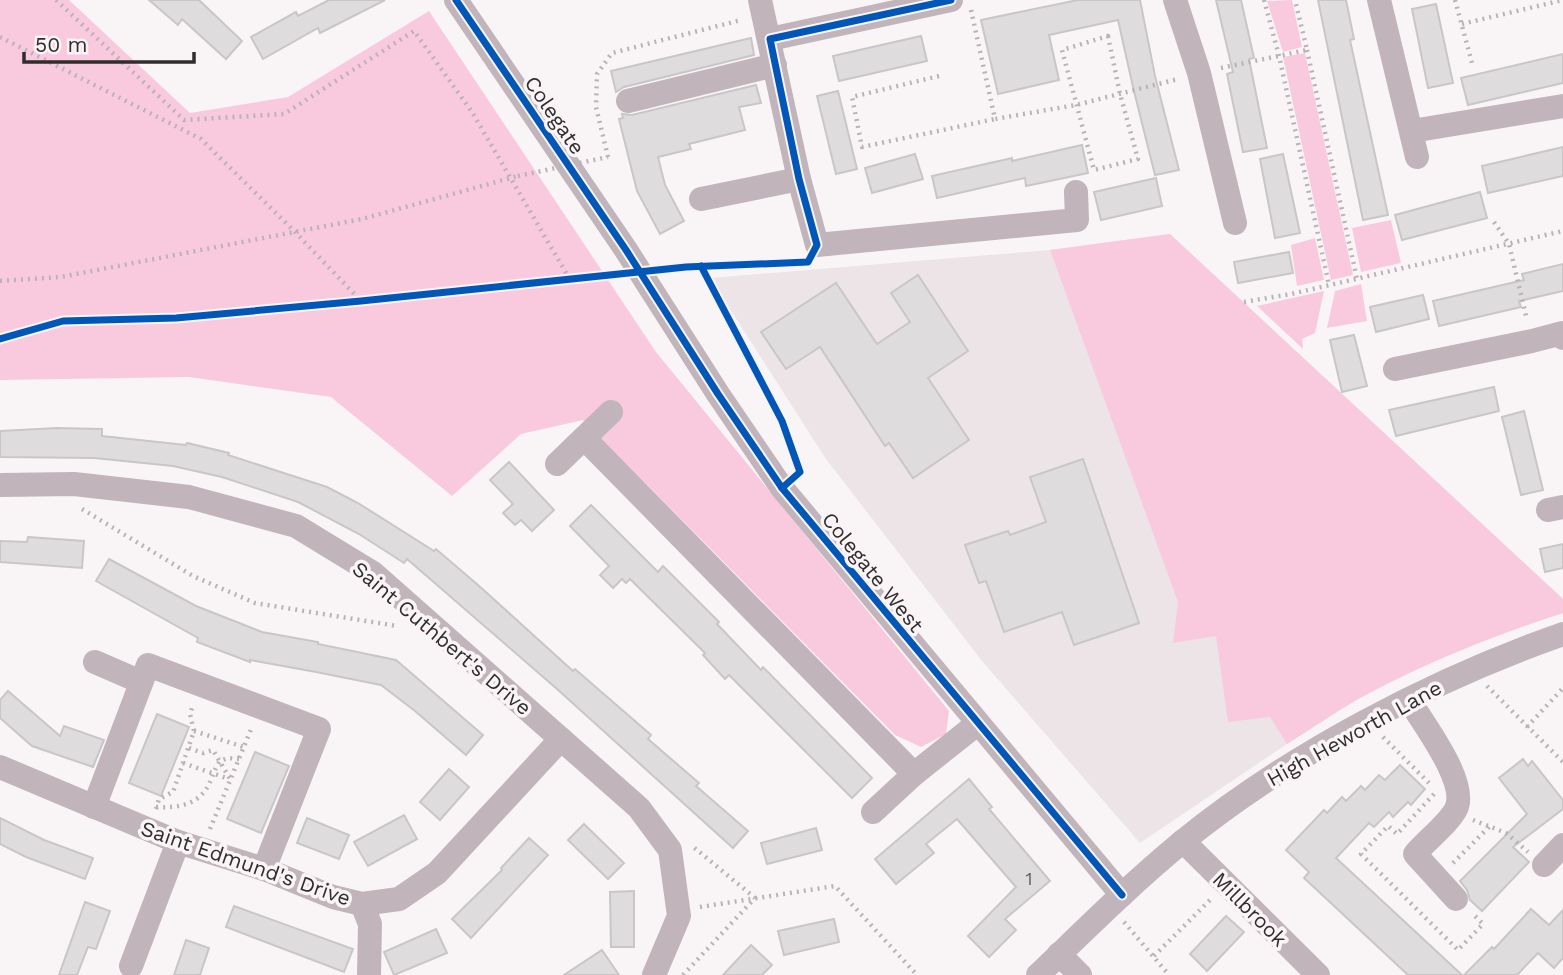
<svg xmlns="http://www.w3.org/2000/svg" width="1563" height="975" font-family="'Work Sans',sans-serif">
<style>
.built{fill:#ede4e7}
.green{fill:#f9cade}
.building{fill:#dfdcde;stroke:#c9c6c8;stroke-width:2}
.lines{fill:none;stroke-linecap:round;stroke-linejoin:round}
.path{stroke:#bab3b6;stroke-width:4.5;stroke-dasharray:2 5;stroke-linecap:butt}
.minor{stroke:#c1b4ba;stroke-width:24}
.path-bridge{stroke:#bab3b6;stroke-width:4.5;stroke-dasharray:2 5;stroke-linecap:butt}
.cycleway-casing{stroke:#faf4f6;stroke-width:11}
.cycleway{stroke:#0057b8;stroke-width:7}
.labels{text-anchor:middle;dominant-baseline:central;stroke-width:7;stroke-linejoin:round;paint-order:stroke}
.number-label{font-size:18px;fill:#5e5c5c}
.street-label{font-size:21px;fill:#2f2d2d;stroke:#faf4f6}
</style>
<rect width="100%" height="100%" fill="#f9f5f7"/>
<!-- built -->
<path class="built" d="M1170 234 1563 599V613L1504 632 1433 661 1358 699 1287 744 1140 843 982 661 826 459 710 278 1050 250Z"/>
<!-- green -->
<g class="green">
<path d="M0 0H69L190 113 288 97 429 11 656 352 949 711 946 734 921 747 895 735 583 420 521 434 452 496 331 397 189 377 0 380Z"/>
<path d="M1292 0 1302 47 1283 52 1267 1Z"/>
<path d="M1305 53 1353 275 1331 280 1283 57Z"/>
<path d="M1391 220 1401 263 1361 272 1352 228Z"/>
<path d="M1170 234 1563 599V613C1493 636 1425 663 1360 698 1335 712 1311 729 1287 744L1270 717 1228 722 1216 636 1173 643 1178 602 1050 250Z"/>
<path d="M1315 238 1324 280 1297 286 1291 245Z"/>
<path d="M1361 284 1367 321 1327 328 1335 291Z"/>
<path d="M1324 291 1315 333 1302 339 1303 349 1257 306Z"/>
</g>
<!-- building -->
<g class="building">
<path d="M149 0H199L242 41 226 59 182 19 178 25Z"/>
<path d="M329 0H385L320 33 318 28 263 59 251 37 296 12 298 16Z"/>
<path d="M1078 0H1140L1155 76 1179 170 1155 175 1133 87 1118 20 1049 35 1059 80 998 94 981 20Z"/>
<path d="M1216 0H1241L1254 58 1249 59 1267 148 1243 152 1227 74 1233 72Z"/>
<path d="M1318 0H1346L1354 39 1350 40 1388 215 1363 220Z"/>
<path d="M1436 4 1453 83 1428 88 1412 9Z"/>
<path d="M921 36 927 61 839 81 833 56Z"/>
<path d="M751 38 754 55 624 87 616 92 611 71Z"/>
<path d="M1563 54V83L1468 105 1461 78Z"/>
<path d="M756 85 761 103 739 107 745 130 689 144 691 149 658 157 665 185 684 221 660 234 637 191 619 119 623 118 622 114 632 115Z"/>
<path d="M838 91 857 169 836 174 817 96Z"/>
<path d="M1082 145 1088 173 1026 186 1025 178 937 198 932 176 1012 158V161Z"/>
<path d="M1563 147V176L1488 193 1482 166Z"/>
<path d="M915 154 923 179 872 193 865 168Z"/>
<path d="M1283 154 1300 233 1275 238 1260 159Z"/>
<path d="M1156 178 1162 206 1101 220 1094 192Z"/>
<path d="M1480 192 1487 218 1402 240 1395 215Z"/>
<path d="M1289 252 1293 273 1238 283 1234 262Z"/>
<path d="M1563 264V291L1519 301 1521 307 1439 326 1433 301 1524 280 1522 274Z"/>
<path d="M918 275 968 351 928 378 969 440 913 478 889 443 885 446 820 347 786 369 761 332 836 283 877 344 910 322 891 293Z"/>
<path d="M1423 295 1429 319 1376 332 1370 307Z"/>
<path d="M1354 335 1367 386 1342 392 1330 340Z"/>
<path d="M1494 387 1499 411 1396 436 1389 410Z"/>
<path d="M1524 411 1543 490 1521 495 1502 417Z"/>
<path d="M57 428 102 429V436L186 445 187 443 229 453 228 455 327 487 358 503 434 551 436 549 478 585 573 671 575 669 651 735 648 739 699 783 696 786 748 831 733 848 557 689 407 559 404 563 359 534 298 502 222 477 173 466 94 458 0 457V431Z"/>
<path d="M1083 459 1139 623 1074 645 1062 612 1004 632 986 581 979 583 965 545 1008 531 1010 535 1046 522 1030 477Z"/>
<path d="M509 462 554 510 532 531 521 520 515 525 503 513 513 504 490 480Z"/>
<path d="M591 505 658 572 663 566 719 622 717 624 738 646 761 670 763 667 872 778 852 798 729 675 725 679 703 655 705 653 630 579 626 583 622 579 613 588 600 575 609 566 570 526Z"/>
<path d="M28 537 84 541 82 568 0 562V541L27 542Z"/>
<path d="M1563 544V568L1545 572 1540 549Z"/>
<path d="M109 559 196 606 262 632 318 642V644L396 660 483 735 466 755 415 711 381 685 316 672 250 660V662L197 642 198 638 96 581Z"/>
<path d="M8 691 60 736 64 726 104 740 93 767 32 746 0 718V700Z"/>
<path d="M157 714 189 727 161 796 129 783Z"/>
<path d="M255 752 289 766 261 833 227 819Z"/>
<path d="M1523 759 1528 766 1532 761 1563 800V809L1513 847 1529 862 1482 911 1470 900 1467 890 1460 881 1527 814 1499 778Z"/>
<path d="M1400 765 1425 789 1411 805 1408 802 1393 817 1389 812 1374 827 1369 823 1336 858 1462 975H1408L1304 878 1309 872 1286 850 1324 810 1327 813 1342 797 1346 801 1361 786 1365 790 1379 775 1385 780Z"/>
<path d="M449 769 469 787 440 820 420 802Z"/>
<path d="M969 779 992 807 989 809 1050 881 1005 919 1016 930 989 957 968 936 1016 887 957 819 926 844 934 853 896 884 875 859Z"/>
<path d="M404 815 417 839 368 866 354 842Z"/>
<path d="M0 818 44 840 93 858 85 879 26 857 0 844Z"/>
<path d="M307 818 349 835 339 859 297 843Z"/>
<path d="M584 824 624 863 608 879 568 840Z"/>
<path d="M816 828 822 850 767 864 761 843Z"/>
<path d="M529 838 548 855 471 938 452 919 502 870 501 868Z"/>
<path d="M634 891V947H611L610 892Z"/>
<path d="M85 902 110 911 96 949 88 947 77 975H59Z"/>
<path d="M234 906 353 949 344 972 226 927Z"/>
<path d="M1531 909 1549 925 1563 910V958L1554 968 1538 953 1517 975H1464L1492 947 1494 949Z"/>
<path d="M1226 916 1244 932 1207 971 1190 954Z"/>
<path d="M834 919 839 942 784 955 778 931Z"/>
<path d="M436 929 447 953 394 975 384 952Z"/>
<path d="M186 940 209 948 200 975H174Z"/>
<path d="M751 945 772 965 762 975H723Z"/>
<path d="M602 950 619 975H564Z"/>
</g>
<g class="lines">
<!-- path -->
<g class="path">
<path d="M56 0 184 120 284 114 414 31 472 112 569 278"/>
<path d="M1264 0 1279 56 1329 285"/>
<path d="M1455 0 1472 63"/>
<path d="M971 10 995 119 1076 105 1178 79"/>
<path d="M1462 24 1563 0"/>
<path d="M1108 36 1120 94 1138 159 1094 170 1062 50Z"/>
<path d="M0 37 201 139 295 232 361 301"/>
<path d="M1307 50 1357 279"/>
<path d="M1221 68 1307 50 1295 0"/>
<path d="M939 76 852 97 862 147 995 119"/>
<path d="M608 157 596 107 597 74 612 53 741 20"/>
<path d="M1494 222 1509 244 1527 320"/>
<path d="M0 281 61 277 362 219 518 176"/>
<path d="M1244 302 1291 294 1563 231"/>
<path d="M82 509 193 576 255 603 397 626"/>
<path d="M1487 686 1563 762"/>
<path d="M1527 727 1563 688"/>
<path d="M194 731 244 747"/>
<path d="M1383 737 1432 786"/>
<path d="M189 748 203 753 213 750 230 779"/>
<path d="M183 763 229 779"/>
<path d="M1434 794 1397 834 1388 826 1361 854 1458 950 1483 924 1472 913"/>
<path d="M156 807C179 808 200 805 210 782 213 775 215 768 220 761L228 758 239 759"/>
<path d="M156 809 159 799 173 792 194 731 190 714 193 705"/>
<path d="M1473 820 1506 833 1528 852"/>
<path d="M210 829 252 727"/>
<path d="M1453 863 1489 827"/>
<path d="M700 907 835 886 917 975"/>
<path d="M1124 922 1169 975"/>
<path d="M1154 956 1210 900"/>
<path d="M683 975 755 898 691 845"/>
</g>
<!-- minor -->
<g class="minor">
<path d="M456 0 626 250 718 394 782 488 1122 895"/>
<path d="M760 0 799 179 817 245 1077 220 1076 192"/>
<path d="M1175 0 1199 73 1235 223"/>
<path d="M1379 0 1417 157"/>
<path d="M770 39 951 0"/>
<path d="M628 101 775 65"/>
<path d="M1412 131 1563 106"/>
<path d="M701 199 799 179"/>
<path d="M1395 369 1532 341 1562 333 1563 338"/>
<path d="M584 438 914 774"/>
<path d="M557 464 611 412"/>
<path d="M0 485 74 484 189 497 296 526 373 573 639 808 670 850 679 916 654 975"/>
<path d="M1548 510 1563 507"/>
<path d="M95 662 141 682"/>
<path d="M1409 700C1423 723 1469 783 1456 809 1449 823 1426 841 1415 854L1456 899"/>
<path d="M0 767 178 842 264 869 333 897 362 904 399 899 437 873 561 739"/>
<path d="M94 807 148 665 319 729 264 869"/>
<path d="M873 812 914 774 977 724"/>
<path d="M1183 841 1318 975"/>
<path d="M1544 865 1563 845"/>
<path d="M362 904 370 924 369 975"/>
<path d="M1059 954 1080 975"/>
<path d="M131 966 178 842"/>
<path d="M1038 975C1085 930 1132 883 1182 842 1290 754 1432 680 1563 634"/>
</g>
<!-- path-bridge -->
<path class="path-bridge" d="M518 176 608 157"/>
<!-- cycleway casing -->
<g class="cycleway-casing">
<g id="cycleway">
<path d="M456 0 626 250 718 394 782 488 1122 895"/>
<path d="M701 266 782 421 800 472 782 488"/>
<path d="M0 339 63 321 176 318 361 301 686 267 808 262 817 245 799 179 770 39 951 0"/>
</g>
</g>
<!-- cycleway -->
<use href="#cycleway" class="cycleway"/>
</g>
<g class="labels">
<!-- number labels -->
<g class="number-label">
<text x="1029" y="878">1</text>
</g>
<!-- street labels -->
<g class="street-label">
<text transform="translate(555 115) rotate(56)">Colegate</text>
<text transform="translate(873 572) rotate(51)">Colegate West</text>
<text transform="translate(442 638) rotate(40)">Saint Cuthbert's Drive</text>
<text transform="translate(1354 733) rotate(-29)">High Heworth Lane</text>
<text transform="translate(246 863) rotate(19)">Saint Edmund's Drive</text>
<text transform="translate(1250 909) rotate(45)">Millbrook</text>
</g>
</g>
<!-- scale -->
<path d="M24 52v10h170v-10" fill="none" stroke="#2f2d2d" stroke-width="3.5"/>
<text x="35" y="52" font-size="21" fill="#2f2d2d" stroke="#faf4f6" stroke-width="5" paint-order="stroke">50 m</text>
</svg>
